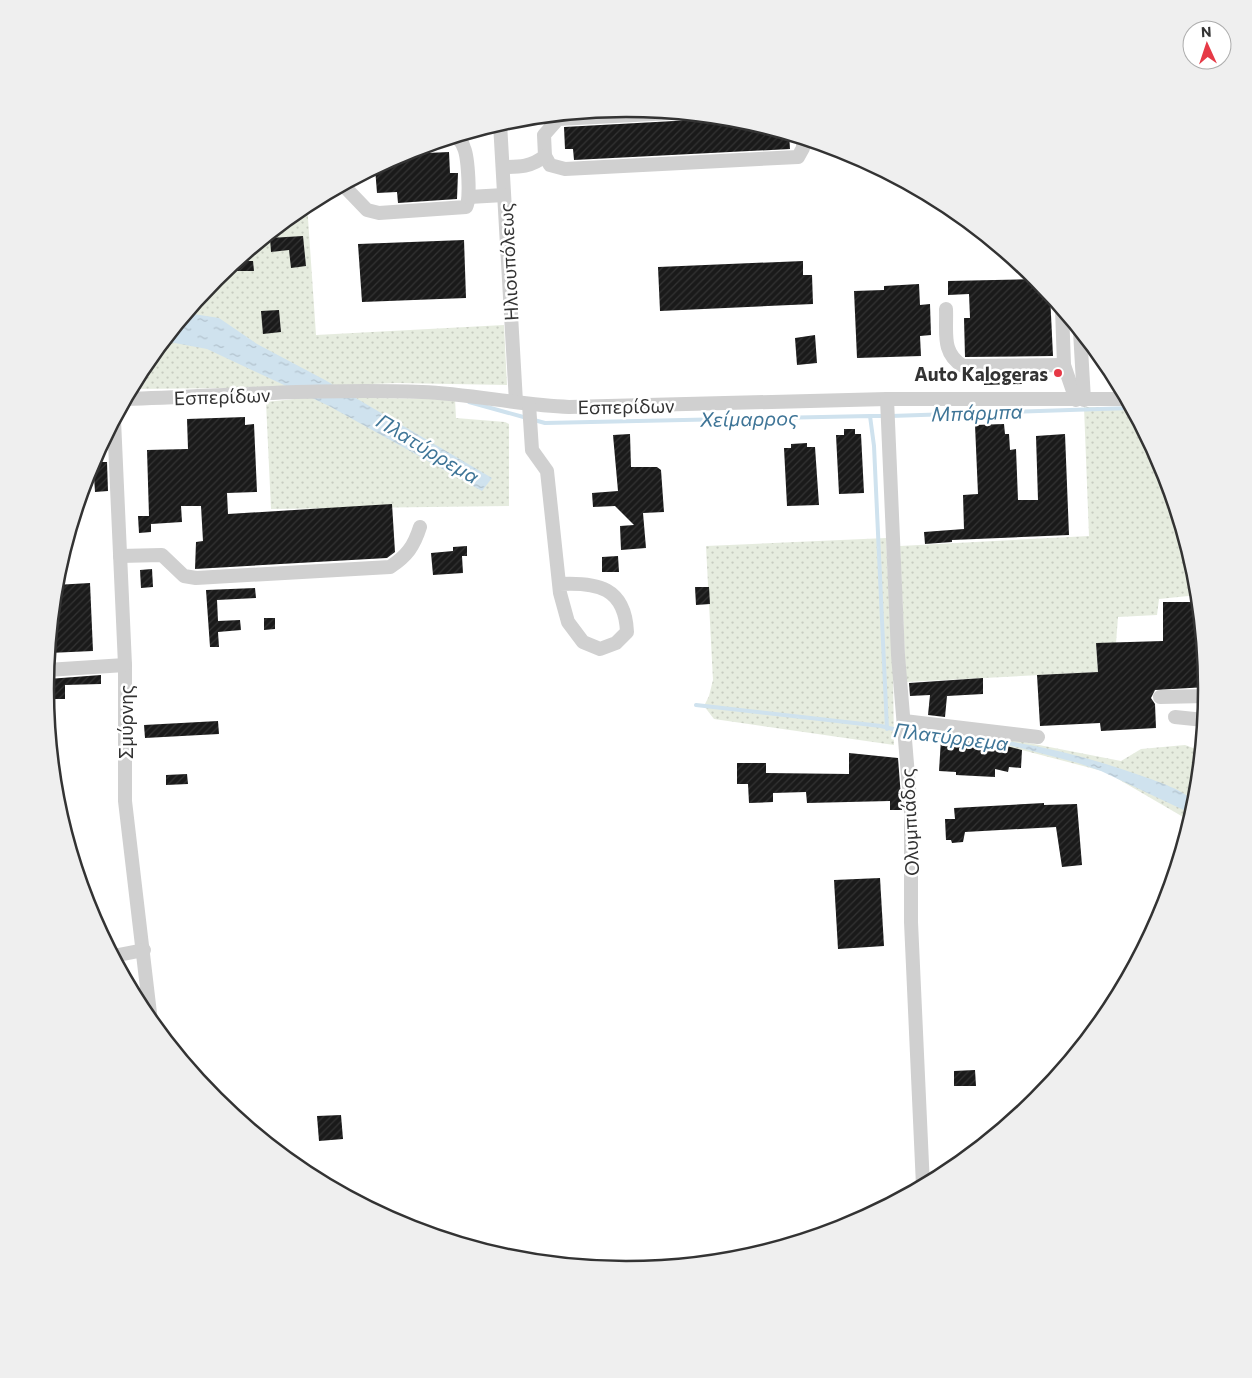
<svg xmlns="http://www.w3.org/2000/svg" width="1252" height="1378" font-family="Commissioner,sans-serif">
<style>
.grass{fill:url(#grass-dots)}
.water{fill:url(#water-ripples)}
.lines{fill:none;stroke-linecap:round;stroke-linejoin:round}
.stream{stroke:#cfe2ee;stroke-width:4}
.building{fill:url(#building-hatch)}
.minor{stroke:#d0d0d0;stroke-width:14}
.poi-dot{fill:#e63946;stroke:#fff;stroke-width:2}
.labels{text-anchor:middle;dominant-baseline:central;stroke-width:5;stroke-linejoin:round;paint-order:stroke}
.street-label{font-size:19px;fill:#333;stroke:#fff}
.poi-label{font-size:19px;font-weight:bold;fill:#333;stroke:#fff;text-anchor:end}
.water-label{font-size:20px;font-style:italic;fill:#3f7597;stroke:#fff}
.rim{fill:none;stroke:#333;stroke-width:2.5}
</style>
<defs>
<pattern id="grass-dots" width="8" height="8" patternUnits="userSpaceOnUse" patternTransform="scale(1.25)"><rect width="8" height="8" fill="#e6ecdf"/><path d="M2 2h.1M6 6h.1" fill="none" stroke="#c6cbc0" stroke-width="1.8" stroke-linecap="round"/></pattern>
<pattern id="water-ripples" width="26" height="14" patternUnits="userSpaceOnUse" patternTransform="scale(1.25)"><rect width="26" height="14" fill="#cfe2ee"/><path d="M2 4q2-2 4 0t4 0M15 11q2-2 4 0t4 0" fill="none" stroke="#b2c2cd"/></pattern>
<pattern id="building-hatch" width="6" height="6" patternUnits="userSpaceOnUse" patternTransform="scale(1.25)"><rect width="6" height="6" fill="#1a1a1a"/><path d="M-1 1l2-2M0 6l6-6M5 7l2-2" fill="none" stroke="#333"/></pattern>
</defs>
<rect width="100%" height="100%" fill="#fff"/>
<!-- grass -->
<g class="grass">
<path d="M307 204 316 335 504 325 507 385 397 383 345 385 368 398 455 399 456 418 505 422 509 424V506L271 509 266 402 304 398 237 388 131 389 143 366 215 278Z"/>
<path d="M1084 407H1131L1163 467 1196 576 1198 595 1159 599 1157 615 1118 617 1116 643H1096L1098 672 906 682 900 546 1089 536Z"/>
<path d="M886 538 893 673 894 745 714 719 704 706 709 696 713 680 706 546Z"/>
<path d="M909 733 988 735 1121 761 1141 749 1185 745 1201 751 1196 803 1190 821 1106 772 1022 750 958 742Z"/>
</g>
<!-- water -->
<g class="water">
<path d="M187 313 219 318 257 344 325 380 492 478 482 491 329 406 207 349 164 341Z"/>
<path d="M910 734C989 733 1067 749 1142 776 1159 782 1184 790 1196 803L1192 814 1101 771 1078 763 1005 744 964 739H941Z"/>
</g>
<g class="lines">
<!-- stream -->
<g class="stream">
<path d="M469 402 527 418"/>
<path d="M870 416H884"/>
<path d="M891 416 1131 408"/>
<path d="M534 420 545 423 870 416 874 446 887 729"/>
<path d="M696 705 881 726 905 732 932 734"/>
</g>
</g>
<!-- building -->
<g class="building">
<path d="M729 118 740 119 789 134 790 149 574 160 573 149H565L564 127Z"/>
<path d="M427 145V153L449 152 450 173H458L457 199 398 203 397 192 377 193 375 168 404 152Z"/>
<path d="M303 236 306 266 291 268 289 250 271 252 270 238Z"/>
<path d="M464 240 466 298 362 302 358 244Z"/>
<path d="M236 261H253L254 271H234Z"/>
<path d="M803 261V275H812L813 304 660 311 658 267Z"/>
<path d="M1037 279 1050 294 1053 356 965 357 964 318H970L969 294 948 295V281Z"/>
<path d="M919 284 920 305 930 304 931 335 920 336 921 356 857 358 854 291 884 290V286Z"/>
<path d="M279 310 281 332 263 334 261 311Z"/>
<path d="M815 335 817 363 797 365 795 338Z"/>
<path d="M1022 374V384L984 385V375Z"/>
<path d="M245 417V425L254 424 257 492 227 493 228 514 392 504 395 552 387 558 195 569 196 542 203 541 201 506H181L182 522 151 524V532L139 533 138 516H149L147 450 188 449 187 419Z"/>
<path d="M1004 424 1005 434H1009L1010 450 1016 449 1018 500H1038L1036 436 1065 434 1069 535 952 540V542L925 544 924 532 964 529 963 495 978 494 975 425Z"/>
<path d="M844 429H855V434H861L864 493 839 494 836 435H844Z"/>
<path d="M630 434 631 467H657L661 470 664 512 643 513 646 548 621 550 620 526 634 525 615 506 593 507 592 493 618 491 613 435Z"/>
<path d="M807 443V447H815L819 505 787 506 784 448H791V444Z"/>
<path d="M93 462H107L108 491 95 492Z"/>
<path d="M467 546V556H462L463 573 433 575 431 553 453 551V547Z"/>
<path d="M618 556 619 572H602V557Z"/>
<path d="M152 569 153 587 141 588 140 570Z"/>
<path d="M90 583 93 651 49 653 55 585Z"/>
<path d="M695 587H709L710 604 696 605Z"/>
<path d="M255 588 256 598 217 600 218 621 240 620 241 630 218 632 219 647H210L206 590Z"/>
<path d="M1163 602H1198L1207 687 1155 690 1151 698 1155 704 1156 728 1101 731 1100 723 1040 726 1037 675 1098 672 1096 643 1163 641Z"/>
<path d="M264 618H275V629L264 630Z"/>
<path d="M101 675V684L65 685V699H49L48 679Z"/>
<path d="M983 678V694L947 696 945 717 928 715 930 695 910 696 909 683Z"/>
<path d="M218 721 219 734 145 738 144 725Z"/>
<path d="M941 739 999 744 1022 750 1021 768 1009 767 1008 772 995 769V777L956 775V772L939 771Z"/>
<path d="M849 753 898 758 902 810H890V801L807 803 806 792 773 793V802L749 803 748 784H737V763H766V773L849 774Z"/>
<path d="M187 774 188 784 166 785V775Z"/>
<path d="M1044 803V805L1077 804 1082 865 1062 867 1056 827 965 832 963 842 952 843 951 840H946L945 819H955L954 808Z"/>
<path d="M880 878 884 946 838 949 834 880Z"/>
<path d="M975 1070 976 1086H954V1071Z"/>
<path d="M341 1115 343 1139 319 1141 317 1116Z"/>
</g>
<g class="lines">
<!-- minor -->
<g class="minor">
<path d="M672 113 558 119 544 135 545 156 550 165 565 169 798 157 803 148V138"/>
<path d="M500 123 516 402"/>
<path d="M503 167C520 167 531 167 545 156"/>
<path d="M343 185 367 210 379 213 466 207C471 201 468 157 464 148 462 142 460 140 455 137"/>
<path d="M469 197 504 195"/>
<path d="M946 309C947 332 941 353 963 366L1064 365 1076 400"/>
<path d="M1062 309 1064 365"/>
<path d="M1080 331 1084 400"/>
<path d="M126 399C224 396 323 388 422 392 471 394 519 405 569 407L887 399H1127"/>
<path d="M887 399 898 655 911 812V922L923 1186"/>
<path d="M529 404 532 450 547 471 560 593 568 622 583 642 600 649 616 643 627 632C625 587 597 582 559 584"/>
<path d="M114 420 125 665V801L151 1022"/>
<path d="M120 556 162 555 184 576 196 578 390 567C407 556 414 546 420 527"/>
<path d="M47 670 125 665"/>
<path d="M1160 697 1206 696"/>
<path d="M1175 717 1204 720"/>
<path d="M904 721 1038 737"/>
<path d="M113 956 144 950"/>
</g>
</g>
<!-- markers -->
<circle class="poi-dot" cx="1058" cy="373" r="5"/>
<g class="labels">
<!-- street labels -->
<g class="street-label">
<text transform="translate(508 262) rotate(-93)">Ηλιουπόλεως</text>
<text transform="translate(222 396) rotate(-2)">Εσπερίδων</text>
<text transform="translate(626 406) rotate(-1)">Εσπερίδων</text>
<text transform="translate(125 722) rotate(-90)">Σμύρνης</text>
<text transform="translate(909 822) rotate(-93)">Ολυμπιάδος</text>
</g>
<!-- poi labels -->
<g class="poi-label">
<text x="1048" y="373">Auto Kalogeras</text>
</g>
<!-- water labels -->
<g class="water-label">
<text transform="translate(977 412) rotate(-2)">Μπάρμπα</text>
<text transform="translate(749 418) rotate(-1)">Χείμαρρος</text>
<text transform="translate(428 448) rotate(31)">Πλατύρρεμα</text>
<text transform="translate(951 736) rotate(7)">Πλατύρρεμα</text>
</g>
</g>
<!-- crop -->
<path d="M0 0H1252V1378H0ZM54 689a572 572 0 1 1 1144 0a572 572 0 1 1-1144 0Z" fill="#efefef" fill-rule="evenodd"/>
<path class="rim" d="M54 689a572 572 0 1 1 1144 0a572 572 0 1 1-1144 0Z"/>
<!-- north arrow -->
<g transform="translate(1207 45) rotate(357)"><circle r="24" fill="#ffffff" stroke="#adadad"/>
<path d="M0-4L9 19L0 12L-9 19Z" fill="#e63946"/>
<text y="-8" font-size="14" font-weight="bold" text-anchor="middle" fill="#333333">N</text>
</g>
</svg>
